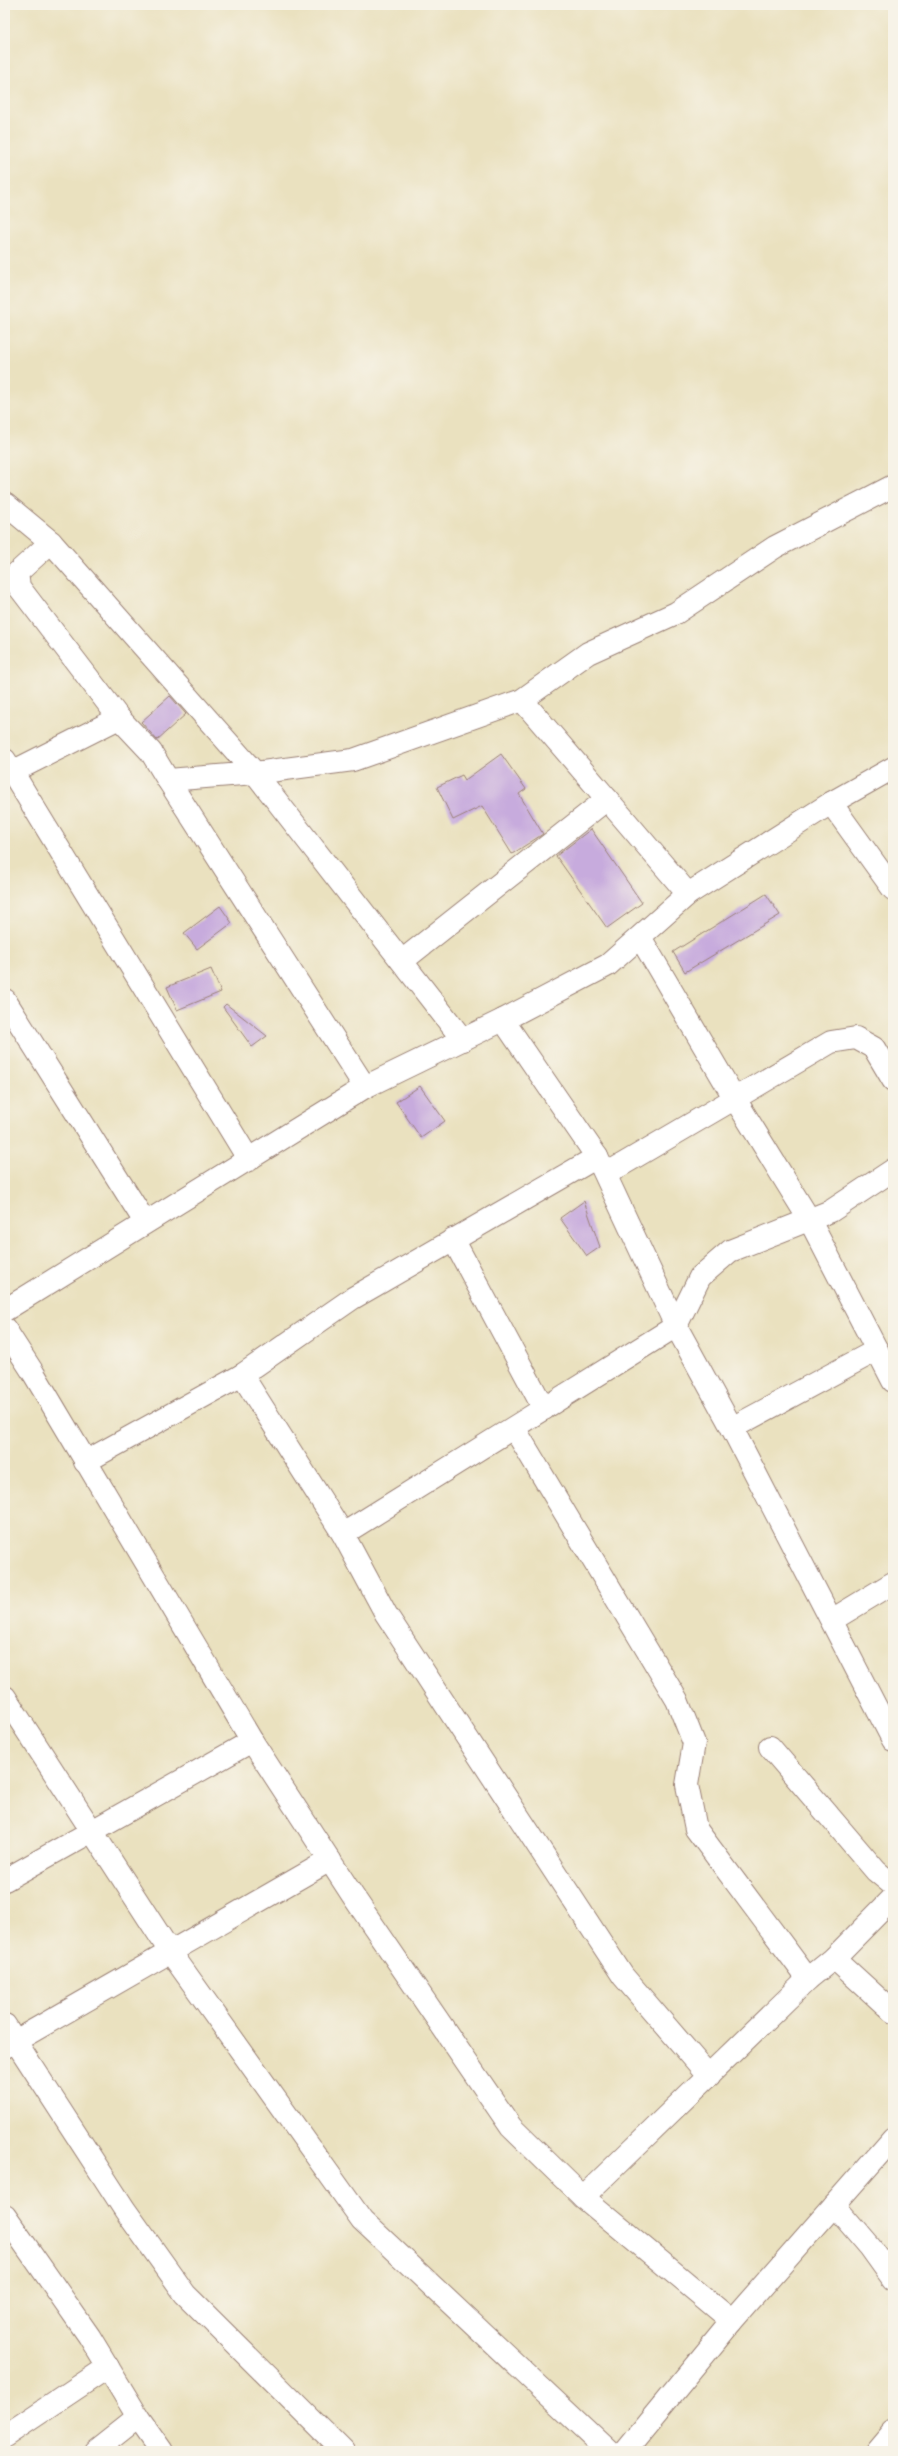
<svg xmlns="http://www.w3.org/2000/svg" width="898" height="2456" font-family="Pangolin,sans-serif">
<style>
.building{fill:#c7abdd}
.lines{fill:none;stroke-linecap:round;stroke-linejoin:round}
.minor-casing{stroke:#9a8075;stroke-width:24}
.minor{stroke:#fff;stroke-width:22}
</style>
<rect width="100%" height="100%" fill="#f7f3e8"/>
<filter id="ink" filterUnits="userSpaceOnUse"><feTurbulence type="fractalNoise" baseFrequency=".025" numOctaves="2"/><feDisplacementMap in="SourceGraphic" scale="8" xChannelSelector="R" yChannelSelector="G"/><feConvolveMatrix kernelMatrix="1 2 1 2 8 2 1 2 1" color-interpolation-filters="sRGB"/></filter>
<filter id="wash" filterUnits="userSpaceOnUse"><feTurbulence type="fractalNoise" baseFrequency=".012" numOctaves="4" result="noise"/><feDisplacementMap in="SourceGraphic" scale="16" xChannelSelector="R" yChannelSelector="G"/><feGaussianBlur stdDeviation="0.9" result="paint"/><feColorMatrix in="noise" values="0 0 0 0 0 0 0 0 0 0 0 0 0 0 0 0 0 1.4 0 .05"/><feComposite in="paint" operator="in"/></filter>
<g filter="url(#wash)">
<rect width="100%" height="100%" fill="#eae1bf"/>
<g id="blocks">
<!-- building -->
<g class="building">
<path d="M170 696 186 714 157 740 141 722Z"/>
<path d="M501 754 526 789 519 794 543 834 512 854 482 806 453 820 437 787 462 775 465 780Z"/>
<path d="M591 829 642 903 607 928 556 856Z"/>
<path d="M766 894 780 915 685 972 673 952Z"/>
<path d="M220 906 232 923 197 949 184 933Z"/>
<path d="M211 969 221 992 177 1010 167 987Z"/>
<path d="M226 1004 267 1036 252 1047 223 1007Z"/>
<path d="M420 1086 445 1121 421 1138 396 1102Z"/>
<path d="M584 1201 600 1247 587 1256 560 1218Z"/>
</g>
</g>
</g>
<g filter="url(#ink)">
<use href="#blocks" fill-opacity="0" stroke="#9a8075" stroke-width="1"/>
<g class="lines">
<!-- minor casing -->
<g class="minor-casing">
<g id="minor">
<path d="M5 504 51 542 255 773 463 1040"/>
<path d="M51 542 17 573 19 587 119 718"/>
<path d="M522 700 607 799"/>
<path d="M5 760 249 1160"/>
<path d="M12 772 119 718 151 752 168 780 255 773 353 760 522 700 588 653 676 613 775 547 893 486"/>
<path d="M168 780 365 1087"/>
<path d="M831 803 893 889"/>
<path d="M640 937 735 1099 809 1219 893 1381"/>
<path d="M402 961 607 799 688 894"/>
<path d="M5 1000 145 1222"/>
<path d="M503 1020 597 1157 676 1326 732 1428 893 1740"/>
<path d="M606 1174 831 1042 856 1038 874 1048 893 1080"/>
<path d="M453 1239 544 1409"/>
<path d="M5 1310 365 1087 503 1020 608 965 688 894 831 803 893 768"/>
<path d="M5 1329 34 1374 252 1741 353 1896 511 2127 583 2197 732 2321"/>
<path d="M242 1375 343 1534 386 1614 623 1976 709 2076"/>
<path d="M514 1428 677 1700 694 1743 687 1785 696 1829 808 1979"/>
<path d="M732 1428 877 1350"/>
<path d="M85 1462 242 1375 353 1298 597 1157"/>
<path d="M343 1534 676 1326 700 1277 730 1251 831 1211 893 1170"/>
<path d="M832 1620 893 1583"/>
<path d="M5 1697 171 1953 362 2220 608 2451"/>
<path d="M770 1747 876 1871 893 1885"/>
<path d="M5 1880 252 1741"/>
<path d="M834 1958 893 2012"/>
<path d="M5 2025 125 2210 185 2294 343 2451"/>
<path d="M5 2047 330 1860"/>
<path d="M583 2197 808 1979 834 1958 893 1898"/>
<path d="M834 2205 870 2247 893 2279"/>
<path d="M5 2216 89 2336 138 2417 162 2451"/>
<path d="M5 2436 108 2367"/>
<path d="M95 2451 138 2417"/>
<path d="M625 2451 732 2321 893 2138"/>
<path d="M877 2451 893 2432"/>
</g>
</g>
<!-- minor -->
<use href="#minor" class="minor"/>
</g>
</g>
<!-- margin -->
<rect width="898" height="2456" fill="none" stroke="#f7f3e8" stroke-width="20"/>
</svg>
